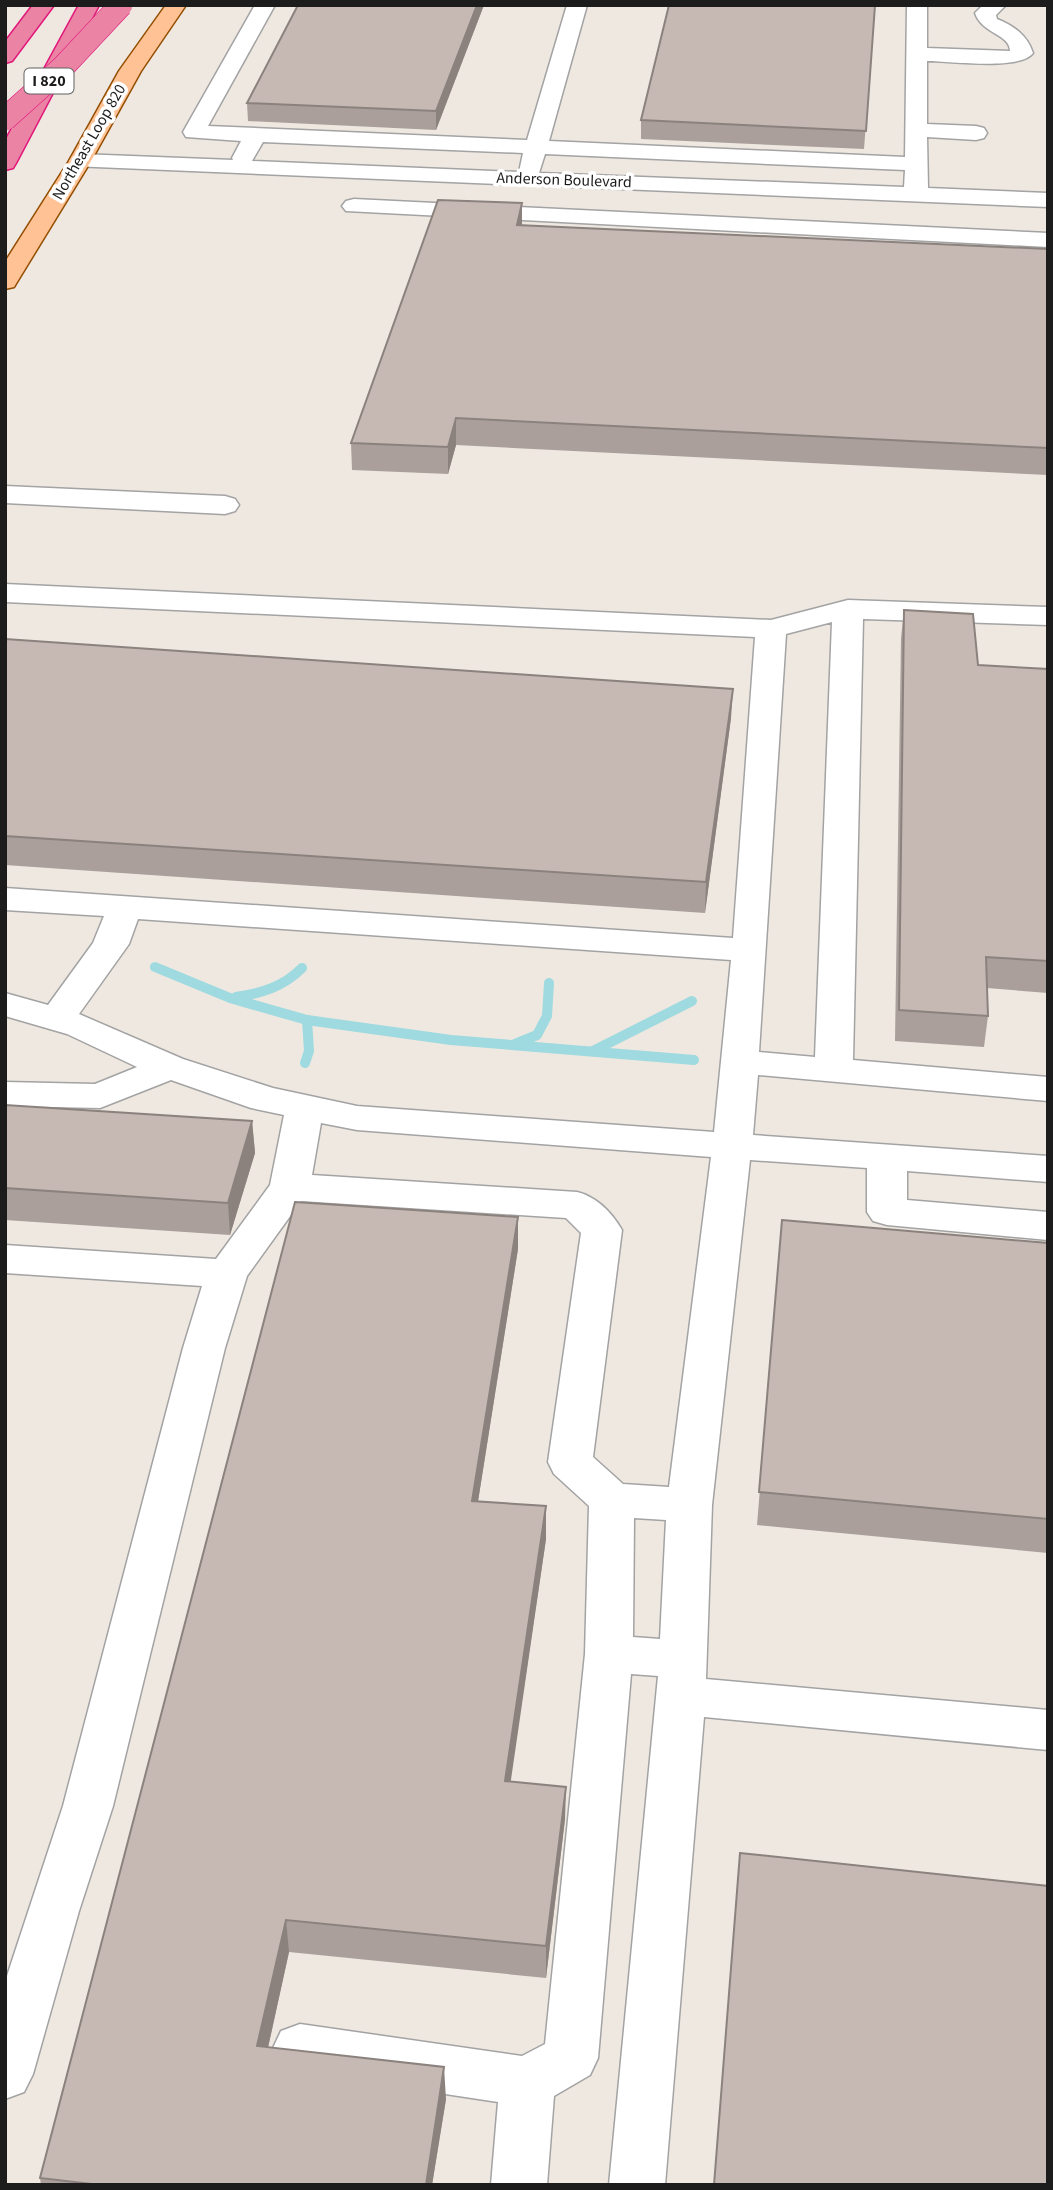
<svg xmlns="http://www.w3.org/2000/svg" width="1053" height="2190" font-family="'Source Sans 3',sans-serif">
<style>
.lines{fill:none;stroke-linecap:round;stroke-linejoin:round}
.stream{stroke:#9edadf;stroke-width:10}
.minor-casing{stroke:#a3a3a3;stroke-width:3}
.major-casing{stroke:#944e00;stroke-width:3}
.highway-casing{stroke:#e1197a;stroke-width:3}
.minor{fill:#fff;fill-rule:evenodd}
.major{fill:#ffc295;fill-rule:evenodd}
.highway{fill:#eb83a5;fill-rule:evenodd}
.highway-bridge-casing{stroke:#e1197a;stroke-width:24;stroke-linecap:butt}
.highway-bridge{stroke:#eb83a5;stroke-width:23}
.wall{fill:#aa9f9b}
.shaded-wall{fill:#8b827e}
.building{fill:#c6b9b4;stroke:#8b827e;stroke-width:2}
.labels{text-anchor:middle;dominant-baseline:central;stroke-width:7;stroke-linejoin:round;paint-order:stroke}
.shield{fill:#fff;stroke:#606060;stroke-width:2}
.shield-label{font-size:16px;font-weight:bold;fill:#1c1c1c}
.far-street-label{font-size:16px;fill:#1c1c1c;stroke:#fff}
</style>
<rect width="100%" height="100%" fill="#eee8e1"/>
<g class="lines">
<!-- stream -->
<g class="stream">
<path d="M155 967 230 998 307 1020 451 1040 694 1060"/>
<path d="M236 997C262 993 283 987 302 968"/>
<path d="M515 1044 537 1035 547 1016 549 983"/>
<path d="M593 1051 692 1001"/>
<path d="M305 1063 309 1051 307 1020"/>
</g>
<!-- minor casing -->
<g class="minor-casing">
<g id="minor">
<path d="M255 5H275L208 126 527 140 567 5H587L549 141 905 157 907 5H927V48L1010 51C1010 34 982 34 975 13L983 5H1006L996 15 997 19C1014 26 1027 35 1033 53 1020 71 950 61 927 61V124L976 126 984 128 987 133 984 138 976 140 927 137 928 188 1048 193V207L72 166 69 161 72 156 80 154 233 160 232 158 241 141 186 137 183 132ZM263 142 523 153 519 172 252 161ZM545 154 905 170 904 187 539 173Z"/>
<path d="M354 199 1048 233V247L346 211 342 206 346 201Z"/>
<path d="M5 486 225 496 235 499 239 505 235 511 225 514 5 503Z"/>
<path d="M5 584 771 620 848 600 1048 607V625L863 619 853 1060 1048 1077V1101L758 1075 753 1135 1048 1156V1182L907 1171V1200L1048 1212V1240L887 1225 873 1221 867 1212V1168L750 1160 712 1505 706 1679 1048 1710V1750L704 1717 665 2185H609L658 1676 631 1674 598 2058 590 2075 554 2096 547 2185H491L498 2102 300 2072 281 2065 273 2048 281 2031 300 2024 522 2056 545 2044 585 1654 589 1506 554 1474 548 1462 581 1233 566 1218 301 1201 247 1276 225 1348 113 1806 79 1911 33 2074 24 2092 5 2099V1982L63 1806 183 1348 202 1286 5 1273V1245L216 1259 270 1185 284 1115 251 1108 171 1080 100 1108 5 1106V1082L95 1084 137 1067 67 1034 5 1016V993L48 1005 93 943 104 916 5 910V888L733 938 755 637 5 602ZM832 622 815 1057 759 1052 786 634ZM138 919 731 960 714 1132 357 1106 273 1088 183 1059 79 1014 129 944ZM321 1123 357 1130 711 1157 669 1487 623 1484 593 1457 622 1230C612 1213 597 1197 577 1192L312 1175ZM634 1518 666 1520 660 1639 633 1637Z"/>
</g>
</g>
<!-- major casing -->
<g class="major-casing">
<path id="major" d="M166 5H186L141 71 91 161 17 282 14 287 5 289V262L69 161 119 71Z"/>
</g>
<!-- highway casing -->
<g class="highway-casing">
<g id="highway">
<path d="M33 5H54L12 61 5 63V42Z"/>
<path d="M79 5H99L16 163 13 168 5 170V141Z"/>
</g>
</g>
<!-- minor -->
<use href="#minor" class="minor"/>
<!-- major -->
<use href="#major" class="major"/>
<!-- highway -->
<use href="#highway" class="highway"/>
<!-- highway-bridge casing -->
<g class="highway-bridge-casing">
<path id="highway-bridge" d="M5 119 63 67 121 5"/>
</g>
<!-- highway-bridge -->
<use href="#highway-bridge" class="highway-bridge"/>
</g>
<!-- wall -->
<g class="wall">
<path d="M298 5H484L436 130 248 121 247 103Z"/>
<path d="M875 5 864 149 641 139V120Z"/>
<path d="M522 203V225L1048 249V475L456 445 448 474 352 470 351 443Z"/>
<path d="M904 610 978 665 1048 669V993L987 988 988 1016 984 1047 895 1041 901 638Z"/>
<path d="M5 639 731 718 705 913 5 865Z"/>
<path d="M5 1105 252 1121 255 1153 230 1235 5 1220Z"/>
<path d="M782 1220 1048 1243V1553L757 1525Z"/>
<path d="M518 1249 478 1501 546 1539 510 1781 565 1819 546 1978 289 1952 268 2048 446 2099 432 2185H41L40 2178Z"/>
</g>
<!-- shaded-wall -->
<g class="shaded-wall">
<path d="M477 5H484L436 130V111Z"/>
<path d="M522 203V227L517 225Z"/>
<path d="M456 418V445L448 474V447Z"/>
<path d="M733 689 731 718 705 913 706 882Z"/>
<path d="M252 1121 255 1153 230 1235 228 1203Z"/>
<path d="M518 1217V1249L473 1533 472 1501Z"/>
<path d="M546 1506V1539L506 1814 505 1781Z"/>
<path d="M566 1787 565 1819 546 1978V1946Z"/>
<path d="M286 1920 289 1952 261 2079 257 2046Z"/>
<path d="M444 2067 446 2099 432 2185H426Z"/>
</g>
<!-- building -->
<g class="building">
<path d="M298 5H477L436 111 247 103Z"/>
<path d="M669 5H875L866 131 641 120Z"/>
<path d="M438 200 522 203 517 225 1048 249V448L456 418 448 447 351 443Z"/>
<path d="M904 610 973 614 978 665 1048 669V961L986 957 988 1016 899 1010Z"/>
<path d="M5 639 733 689 706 882 5 836Z"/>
<path d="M5 1105 252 1121 228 1203 5 1188Z"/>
<path d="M295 1202 518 1217 472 1501 546 1506 505 1781 566 1787 546 1946 286 1920 257 2046 444 2067 426 2185H100L40 2178Z"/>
<path d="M782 1220 1048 1243V1519L759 1492Z"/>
<path d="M740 1853 1048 1886V2185H714Z"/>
</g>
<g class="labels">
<!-- shield labels -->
<rect class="shield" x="24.5" y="68.5" width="49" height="25" rx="5"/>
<g class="shield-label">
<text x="49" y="81">I 820</text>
</g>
<!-- far-street labels -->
<g class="far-street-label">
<text transform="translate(89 142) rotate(-60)">Northeast Loop 820</text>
<text transform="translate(564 180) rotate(2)">Anderson Boulevard</text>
</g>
</g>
<!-- border -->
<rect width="1053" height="2190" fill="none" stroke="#1c1c1c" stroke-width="14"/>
</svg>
